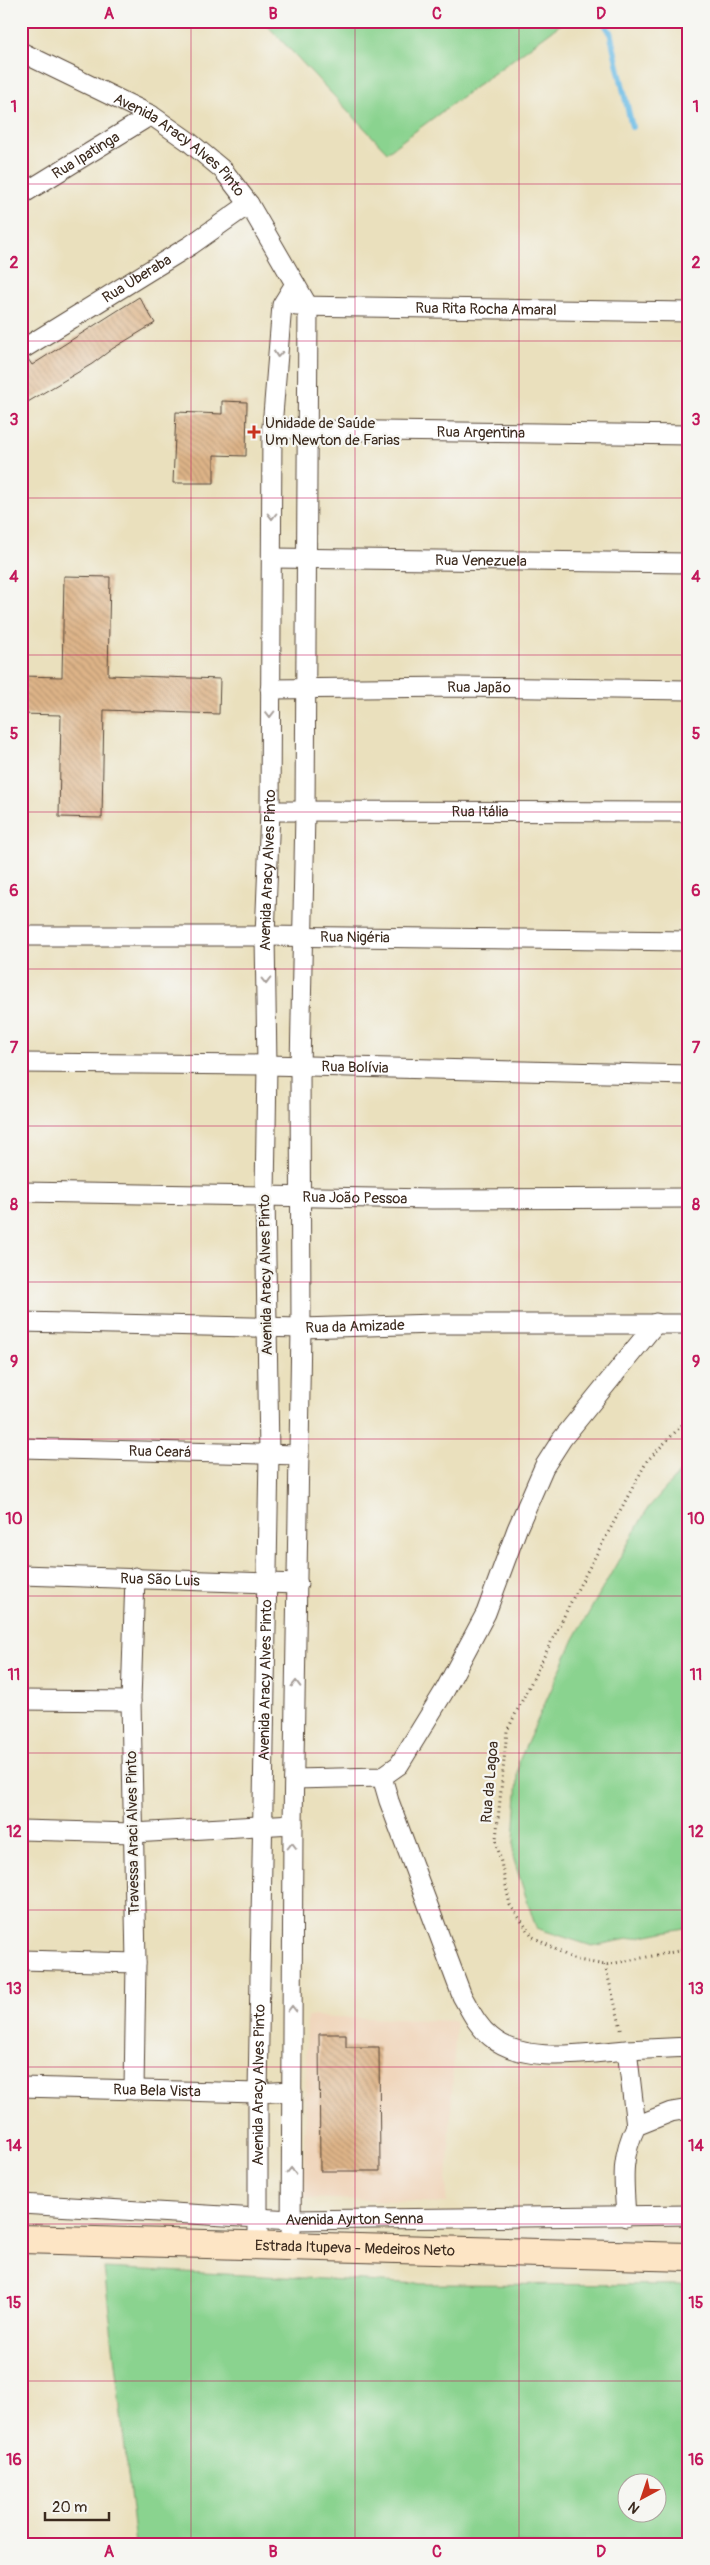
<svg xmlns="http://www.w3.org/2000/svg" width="710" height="2565" font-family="Pangolin,sans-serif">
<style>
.built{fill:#f0d6bc}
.grass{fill:#8ad38f;stroke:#627e56;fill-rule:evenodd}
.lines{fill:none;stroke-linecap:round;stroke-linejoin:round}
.stream{stroke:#6abce6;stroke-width:6}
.building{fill:url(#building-back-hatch)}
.minor-casing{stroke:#554536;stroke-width:21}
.secondary-casing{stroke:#554536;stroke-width:30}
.path{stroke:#554536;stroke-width:3;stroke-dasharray:1 4;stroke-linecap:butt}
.minor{stroke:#fff;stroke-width:19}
.secondary{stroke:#fde5c5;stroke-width:28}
.oneway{stroke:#a79f9a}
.grid{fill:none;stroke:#c2185b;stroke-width:1;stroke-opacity:0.55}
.poi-dot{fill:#c8321e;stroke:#f6f6f2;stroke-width:2}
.labels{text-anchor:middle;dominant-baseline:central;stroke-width:4.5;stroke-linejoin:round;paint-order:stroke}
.street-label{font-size:15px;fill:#3b2a1e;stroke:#f6f6f2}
.poi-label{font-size:15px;fill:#3b2a1e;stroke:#f6f6f2;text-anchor:start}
.neatline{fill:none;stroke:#c2185b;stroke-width:2}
.grid-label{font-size:16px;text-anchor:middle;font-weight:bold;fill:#c2185b}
</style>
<defs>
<pattern id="building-back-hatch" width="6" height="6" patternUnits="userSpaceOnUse" patternTransform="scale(1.25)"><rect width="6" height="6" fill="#deb488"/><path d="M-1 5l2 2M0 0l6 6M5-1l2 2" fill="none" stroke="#b5936f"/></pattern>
</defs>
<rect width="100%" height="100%" fill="#f6f6f2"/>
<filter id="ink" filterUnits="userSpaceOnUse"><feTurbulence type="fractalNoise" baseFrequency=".02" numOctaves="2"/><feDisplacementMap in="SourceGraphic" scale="10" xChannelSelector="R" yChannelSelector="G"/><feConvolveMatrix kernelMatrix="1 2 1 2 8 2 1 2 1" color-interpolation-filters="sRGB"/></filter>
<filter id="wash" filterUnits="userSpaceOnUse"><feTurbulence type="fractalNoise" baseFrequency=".0096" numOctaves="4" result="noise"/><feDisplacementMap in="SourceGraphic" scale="20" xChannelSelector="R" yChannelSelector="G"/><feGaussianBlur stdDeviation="1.12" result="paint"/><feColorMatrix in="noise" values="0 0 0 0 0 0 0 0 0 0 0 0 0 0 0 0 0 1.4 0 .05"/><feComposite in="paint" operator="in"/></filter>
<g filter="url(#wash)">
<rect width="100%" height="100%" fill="#eae0bd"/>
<!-- built -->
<path class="built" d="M307 2016 456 2021 446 2203 303 2198Z"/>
<!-- grass -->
<g class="grass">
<path d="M263 21H565L387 152Z"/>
<path d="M689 1462V1927L592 1946 536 1928 513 1857 519 1761 574 1639 648 1508Z"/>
<path d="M104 2268 423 2284 689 2285V2544H136ZM628 2482H658V2512H628Z"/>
</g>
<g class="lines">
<!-- stream -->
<path class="stream" d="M603 21 610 32 632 127"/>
</g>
<g id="blocks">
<!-- building -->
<g class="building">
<path d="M139 297 155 323 112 349 92 364 21 406V361L28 359 32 365Z"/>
<path d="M222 401 247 402 246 456 214 455V483H173L176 412 222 414Z"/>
<path d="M64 576 110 577 108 675 220 679 219 714 104 710 102 818 59 817 61 715 21 714V676L62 677Z"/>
<path d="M319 2034H346V2047H379L380 2171H320Z"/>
</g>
</g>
</g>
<g filter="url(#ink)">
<use href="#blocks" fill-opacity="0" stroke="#554536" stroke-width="1"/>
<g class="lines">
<!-- minor casing -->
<g class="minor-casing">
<g id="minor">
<path id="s1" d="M21 52 151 115 188 141 223 170 249 204 308 306 305 812 300 1068 301 1328 293 1824 291 2245"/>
<path id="s2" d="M21 195 151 115"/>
<path id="s3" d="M296 306 689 312"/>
<path id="s4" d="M21 350 191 245 249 204"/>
<path id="s5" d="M272 427 305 430 689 435"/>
<path id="s6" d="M272 558 689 563"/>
<path id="s7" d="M270 689 456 687 689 690"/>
<path id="s8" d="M270 811 689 812"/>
<path id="s9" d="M21 936H265L689 941"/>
<path id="s10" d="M21 1063 267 1065 689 1075"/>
<path id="s11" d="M21 1192 432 1199 689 1198"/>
<path id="s12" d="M21 1322 301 1328 435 1324H689"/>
<path id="s13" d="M21 1448 299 1455"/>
<path id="s14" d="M21 1575 298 1584"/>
<path d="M21 1700 131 1701"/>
<path d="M382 1777 389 1801 462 1996C470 2010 477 2026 491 2037 524 2065 586 2053 627 2050L636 2126"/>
<path d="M294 1779 382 1777 399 1765 445 1690 486 1613 517 1529 544 1467 562 1439 656 1323"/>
<path d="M21 1830 133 1833 293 1824"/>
<path d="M21 1960 136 1963"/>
<path d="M627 2050 689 2047"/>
<path id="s15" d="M21 2087 258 2093 292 2091"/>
<path d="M134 2090 136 1963 131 1701 135 1577"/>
<path id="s16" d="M21 2204 292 2220 689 2215"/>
<path d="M626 2217C624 2181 620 2159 636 2126L671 2112 689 2109"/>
<path id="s17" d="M258 2245V2093L269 1454 265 1195 267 1065 265 936 270 811 272 427 282 305 295 284"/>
</g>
</g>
<!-- secondary casing -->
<g class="secondary-casing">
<g id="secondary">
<path id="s18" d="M21 2239 689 2257"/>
</g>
</g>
<!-- path -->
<g class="path">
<path d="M689 1418 647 1461 576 1592 507 1731 496 1839 510 1905 533 1937 573 1959 605 1965 689 1949"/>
<path d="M605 1965 622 2032"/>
</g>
<!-- minor -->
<use href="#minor" class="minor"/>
<!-- secondary -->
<use href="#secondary" class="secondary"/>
</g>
<!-- one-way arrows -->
<defs><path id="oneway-chevron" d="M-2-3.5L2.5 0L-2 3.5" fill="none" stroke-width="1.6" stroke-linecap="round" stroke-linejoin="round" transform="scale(1.25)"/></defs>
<g class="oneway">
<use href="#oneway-chevron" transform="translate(278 354) rotate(95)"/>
<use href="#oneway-chevron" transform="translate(272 516) rotate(90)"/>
<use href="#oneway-chevron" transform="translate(270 714) rotate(90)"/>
<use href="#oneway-chevron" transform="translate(266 981) rotate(89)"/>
<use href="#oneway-chevron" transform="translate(296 1684) rotate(-89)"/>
<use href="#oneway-chevron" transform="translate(292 1846) rotate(-90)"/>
<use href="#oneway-chevron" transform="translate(292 2009) rotate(-90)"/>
<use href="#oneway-chevron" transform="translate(291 2171) rotate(-89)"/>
</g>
</g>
<!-- grid -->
<path class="grid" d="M191 21V2544M355 21V2544M519 21V2544M21 184H689M21 341H689M21 498H689M21 655H689M21 812H689M21 969H689M21 1126H689M21 1282H689M21 1439H689M21 1596H689M21 1753H689M21 1910H689M21 2067H689M21 2224H689M21 2381H689"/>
<!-- markers -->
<path class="poi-dot" d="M251.5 424.5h5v5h5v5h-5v5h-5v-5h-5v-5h5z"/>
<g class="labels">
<!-- street labels -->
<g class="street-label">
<text stroke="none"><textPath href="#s1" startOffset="185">Avenida Aracy Alves Pinto</textPath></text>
<text stroke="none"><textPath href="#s2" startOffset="76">Rua Ipatinga</textPath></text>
<text stroke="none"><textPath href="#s4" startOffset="136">Rua Uberaba</textPath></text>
<text stroke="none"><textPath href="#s3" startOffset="190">Rua Rita Rocha Amaral</textPath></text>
<text stroke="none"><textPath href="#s5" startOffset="209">Rua Argentina</textPath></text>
<text stroke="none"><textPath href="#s6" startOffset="209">Rua Venezuela</textPath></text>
<text stroke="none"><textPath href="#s7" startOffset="209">Rua Japão</textPath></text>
<text stroke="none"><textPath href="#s8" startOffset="210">Rua Itália</textPath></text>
<text stroke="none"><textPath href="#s17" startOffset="1375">Avenida Aracy Alves Pinto</textPath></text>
<text stroke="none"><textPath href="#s9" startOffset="334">Rua Nigéria</textPath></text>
<text stroke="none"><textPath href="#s10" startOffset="334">Rua Bolívia</textPath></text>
<text stroke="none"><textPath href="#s11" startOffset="334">Rua João Pessoa</textPath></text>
<text transform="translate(266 1275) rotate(-91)">Avenida Aracy Alves Pinto</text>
<text stroke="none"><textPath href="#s12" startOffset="334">Rua da Amizade</textPath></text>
<text stroke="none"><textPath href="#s13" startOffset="139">Rua Ceará</textPath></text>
<text stroke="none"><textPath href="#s14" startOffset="139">Rua São Luis</textPath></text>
<text stroke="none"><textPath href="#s17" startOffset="565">Avenida Aracy Alves Pinto</textPath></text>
<text transform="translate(490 1782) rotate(-85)">Rua da Lagoa</text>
<text transform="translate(133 1833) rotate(-91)">Travessa Araci Alves Pinto</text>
<text stroke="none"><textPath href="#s17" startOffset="160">Avenida Aracy Alves Pinto</textPath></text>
<text stroke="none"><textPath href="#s15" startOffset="136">Rua Bela Vista</textPath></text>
<text stroke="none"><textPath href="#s16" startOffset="334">Avenida Ayrton Senna</textPath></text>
<text stroke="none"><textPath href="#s18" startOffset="334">Estrada Itupeva - Medeiros Neto</textPath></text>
</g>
<!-- poi labels -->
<g class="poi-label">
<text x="265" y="423">Unidade de Saúde<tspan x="265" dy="17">Um Newton de Farias</tspan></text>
</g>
</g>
<!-- margin -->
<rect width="710" height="2565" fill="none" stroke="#f6f6f2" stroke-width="55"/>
<!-- north arrow -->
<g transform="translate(642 2498) rotate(220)"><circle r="24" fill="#f6f6f2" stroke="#aba49d"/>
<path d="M0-4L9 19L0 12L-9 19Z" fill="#c8321e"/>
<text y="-8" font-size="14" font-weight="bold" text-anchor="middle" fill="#3b2a1e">N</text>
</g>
<!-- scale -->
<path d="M45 2512v8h64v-8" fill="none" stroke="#3b2a1e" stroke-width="2.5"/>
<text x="52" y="2512" font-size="15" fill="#3b2a1e" stroke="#f6f6f2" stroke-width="4" paint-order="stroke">20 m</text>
<rect x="28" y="28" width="654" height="2510" class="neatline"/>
<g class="grid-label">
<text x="109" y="19">A</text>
<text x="273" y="19">B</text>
<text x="437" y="19">C</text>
<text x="601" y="19">D</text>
<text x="14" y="112">1</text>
<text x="696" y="112">1</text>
<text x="14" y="268">2</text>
<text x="696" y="268">2</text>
<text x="14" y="425">3</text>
<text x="696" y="425">3</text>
<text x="14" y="582">4</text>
<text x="696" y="582">4</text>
<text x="14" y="739">5</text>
<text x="696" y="739">5</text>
<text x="14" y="896">6</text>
<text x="696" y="896">6</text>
<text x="14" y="1053">7</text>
<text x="696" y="1053">7</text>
<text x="14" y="1210">8</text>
<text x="696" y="1210">8</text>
<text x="14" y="1367">9</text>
<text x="696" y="1367">9</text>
<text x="14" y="1524">10</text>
<text x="696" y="1524">10</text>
<text x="14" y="1680">11</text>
<text x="696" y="1680">11</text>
<text x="14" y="1837">12</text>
<text x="696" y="1837">12</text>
<text x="14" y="1994">13</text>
<text x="696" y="1994">13</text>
<text x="14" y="2151">14</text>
<text x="696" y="2151">14</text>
<text x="14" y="2308">15</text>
<text x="696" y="2308">15</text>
<text x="14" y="2465">16</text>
<text x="696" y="2465">16</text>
<text x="109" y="2557">A</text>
<text x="273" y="2557">B</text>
<text x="437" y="2557">C</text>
<text x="601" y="2557">D</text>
</g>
</svg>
